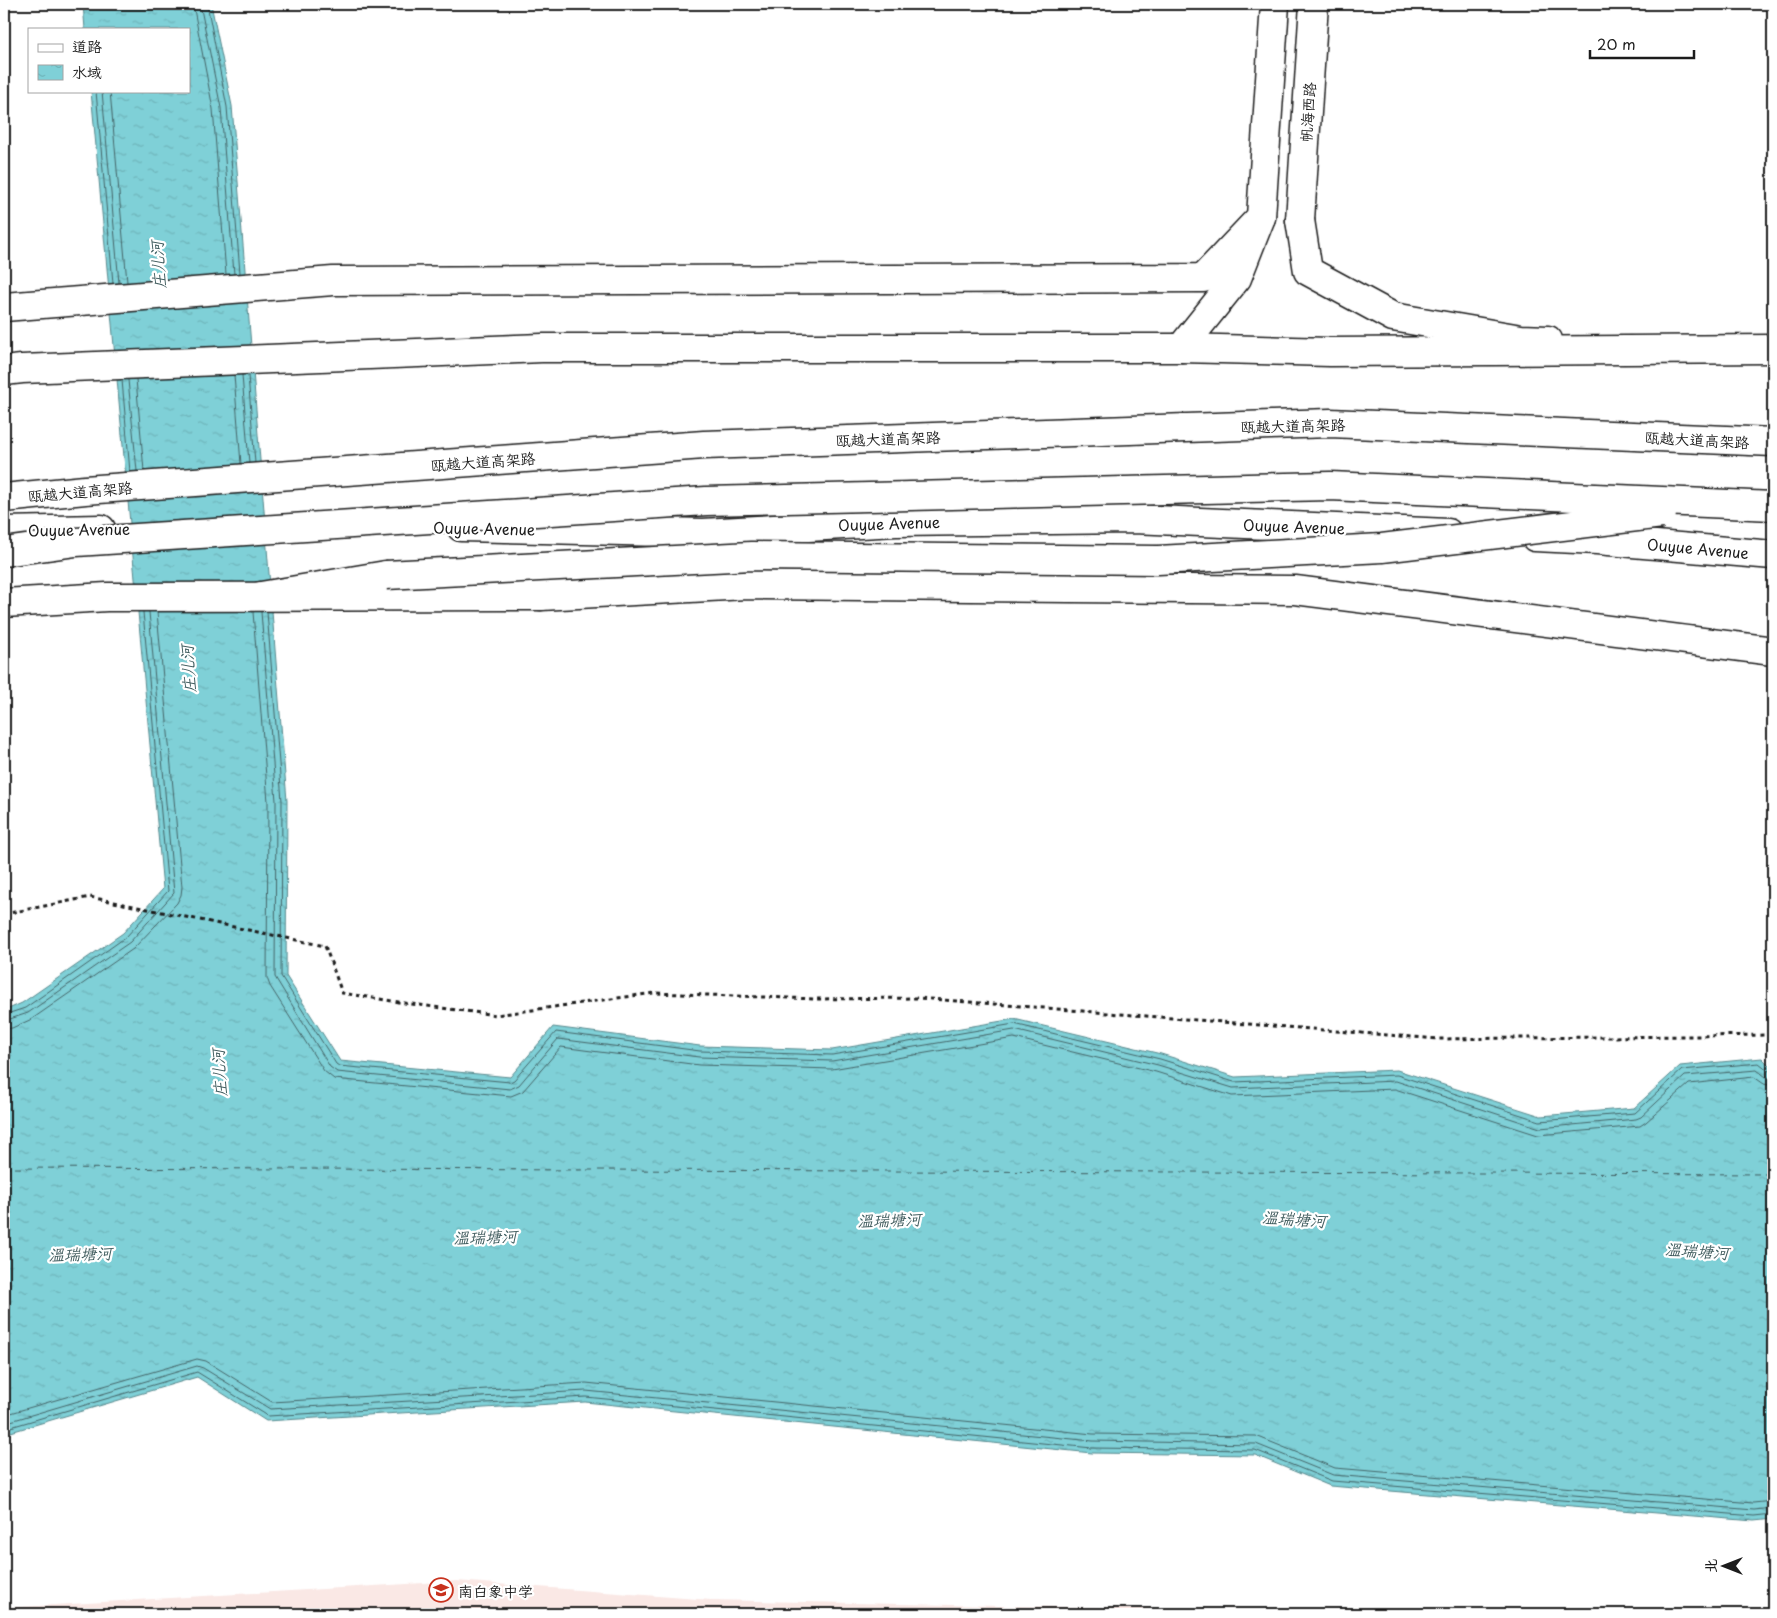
<svg xmlns="http://www.w3.org/2000/svg" width="1777" height="1618" font-family="'Playpen Sans','LXGW WenKai TC',sans-serif">
<style>
.built{fill:#fae8e5}
.water{fill:url(#water-ripples);stroke:#57888c}
.lines{fill:none;stroke-linecap:round;stroke-linejoin:round}
.shore{stroke:#446467;stroke-width:1}
.ferry{stroke:#3f5b5d;stroke-width:1;stroke-dasharray:6 5;stroke-linecap:butt}
.secondary-casing{stroke:#1c1c1c;stroke-width:31}
.primary-casing{stroke:#1c1c1c;stroke-width:31}
.highway-casing{stroke:#1c1c1c;stroke-width:31}
.path{stroke:#1c1c1c;stroke-width:3;stroke-dasharray:4 4;stroke-linecap:butt}
.secondary{stroke:#fff;stroke-width:28}
.primary{stroke:#fff;stroke-width:28}
.highway{stroke:#fff;stroke-width:28}
.highway-bridge-casing{stroke:#1c1c1c;stroke-width:31;stroke-linecap:butt}
.highway-bridge{stroke:#fff;stroke-width:28}
.labels{text-anchor:middle;dominant-baseline:central;stroke-width:4.5;stroke-linejoin:round;paint-order:stroke}
.street-label{font-size:15px;fill:#1c1c1c;stroke:#fff}
.poi-label{font-size:15px;fill:#1c1c1c;stroke:#fff;text-anchor:start}
.water-label{font-size:16px;font-style:italic;fill:#3f5b5d;stroke:#fff}
</style>
<defs>
<pattern id="water-ripples" width="26" height="14" patternUnits="userSpaceOnUse" patternTransform="scale(1.25)"><rect width="26" height="14" fill="#7fd0d7"/><path d="M2 4q2-2 4 0t4 0M15 11q2-2 4 0t4 0" fill="none" stroke="#6db2b8"/></pattern>
</defs>
<rect width="100%" height="100%" fill="#fff"/>
<filter id="ink" filterUnits="userSpaceOnUse"><feTurbulence type="fractalNoise" baseFrequency=".02" numOctaves="2"/><feDisplacementMap in="SourceGraphic" scale="10" xChannelSelector="R" yChannelSelector="G"/><feConvolveMatrix kernelMatrix="1 2 1 2 8 2 1 2 1" color-interpolation-filters="sRGB"/></filter>
<g filter="url(#ink)">
<!-- built -->
<path class="built" d="M457 1581 711 1600 1299 1612V1614H4V1608Z"/>
<!-- water -->
<path class="water" d="M83 4H211L232 106 287 801 286 976 340 1061 510 1077 553 1027 700 1046 832 1050 1014 1019 1161 1054 1235 1077 1397 1070 1541 1116 1634 1108 1680 1066 1762 1058 1773 1069V1519L1754 1521 1330 1486 1255 1455 1092 1453 585 1402 266 1421 197 1377 4 1434V1011L22 1003 123 933 163 889 91 91H189V29H85Z"/>
<g class="lines">
<!-- shore -->
<g class="shore">
<path d="M193 4 213 109 226 274"/>
<path d="M200 4 221 108 234 274"/>
<path d="M207 4 227 107 240 273"/>
<path d="M96 91 113 283"/>
<path d="M102 91 119 283"/>
<path d="M110 91 127 282"/>
<path d="M234 375 241 464"/>
<path d="M242 375 249 463"/>
<path d="M248 375 255 463"/>
<path d="M136 379 144 471"/>
<path d="M122 380 130 472"/>
<path d="M128 380 137 471"/>
<path d="M253 612 268 802 267 978 270 986 324 1071 334 1079 511 1096 523 1091 561 1047 699 1065 832 1069 1014 1038 1156 1072 1232 1096 1395 1089 1538 1135 1640 1126 1646 1122 1689 1084 1754 1077 1764 1084 1773 1086"/>
<path d="M261 612 276 801 275 977 330 1067 337 1072 510 1089 519 1085 558 1039 699 1057 832 1061 1014 1030 1158 1065 1233 1088 1396 1081 1540 1128 1636 1119 1641 1117 1685 1076 1757 1070 1766 1077 1773 1078"/>
<path d="M267 612 282 801 281 976 336 1064 339 1066 510 1082 514 1080 556 1032 700 1051 832 1055 1014 1024 1160 1059 1234 1082 1397 1075 1540 1121 1635 1113 1682 1070 1759 1063 1769 1071 1773 1072"/>
<path d="M4 1015 25 1008 126 937 168 891 143 612"/>
<path d="M4 1021 28 1013 130 942 174 893 149 612"/>
<path d="M4 1029 12 1028 32 1019 133 949 177 903 181 895 182 887 157 612"/>
<path d="M4 1415 197 1359 206 1361 272 1402 586 1383 1093 1434 1256 1436 1335 1468 1753 1503 1773 1501"/>
<path d="M4 1423 197 1366 203 1368 270 1409 586 1391 1093 1441 1256 1444 1333 1475 1754 1510 1773 1508"/>
<path d="M4 1429 197 1372 268 1416 586 1397 1092 1448 1255 1450 1332 1481 1754 1516 1773 1514"/>
</g>
<!-- ferry -->
<path class="ferry" d="M4 1168 1773 1174"/>
<!-- secondary casing -->
<g class="secondary-casing">
<g id="secondary">
<path d="M1300 220 1314 4"/>
<path d="M4 307 333 281 1203 278 1261 217 1275 4"/>
<path d="M541 596 746 585 1295 590 1773 651"/>
<path d="M4 603 107 597 541 596 558 589"/>
</g>
</g>
<!-- primary casing -->
<g class="primary-casing">
<g id="primary">
<path d="M1300 220 1308 271 1393 317 1521 339 1548 340"/>
<path d="M1181 348 1237 278 1261 217"/>
</g>
</g>
<!-- highway casing -->
<g class="highway-casing">
<g id="highway">
<path d="M4 371 22 369 542 348H1181L1330 352 1773 349"/>
<path d="M4 498 85 490 704 445 1330 423 1773 442"/>
<path d="M461 527 703 533 896 522 1134 519 1448 533"/>
<path d="M4 531 101 529"/>
<path d="M1535 537 1597 540 1773 555"/>
<path d="M261 596 386 575"/>
</g>
</g>
<!-- path -->
<path class="path" d="M4 914 90 897 325 946 342 993 411 1004 496 1015 654 993 816 999 918 998 1438 1039 1773 1035"/>
<!-- secondary -->
<use href="#secondary" class="secondary"/>
<!-- primary -->
<use href="#primary" class="primary"/>
<!-- highway -->
<use href="#highway" class="highway"/>
<!-- highway-bridge casing -->
<g class="highway-bridge-casing">
<g id="highway-bridge">
<path d="M4 552 76 542 706 501 1330 486 1773 506"/>
<path d="M386 575 751 556 1158 560 1382 548 1662 514"/>
</g>
</g>
<!-- highway-bridge -->
<use href="#highway-bridge" class="highway-bridge"/>
</g>
</g>
<!-- icons -->
<defs>
<g id="school-ring" transform="scale(1.25)"><circle r="9.5" fill="#fff" stroke="#c8321e" stroke-width="1.5"/><path d="M0-5L7-2L0 1L-7-2ZM-4 1L0 2.5L4 1V4Q0 6-4 4Z" fill="#c8321e"/></g>
</defs>
<g fill-rule="evenodd">
<use href="#school-ring" x="441" y="1590"/>
</g>
<g class="labels">
<!-- street labels -->
<g class="street-label">
<text transform="translate(1307 112) rotate(-86)">帆海西路</text>
<text transform="translate(1293 425) rotate(-1)">瓯越大道高架路</text>
<text transform="translate(888 438) rotate(-2)">瓯越大道高架路</text>
<text transform="translate(1697 439) rotate(3)">瓯越大道高架路</text>
<text transform="translate(483 461) rotate(-4)">瓯越大道高架路</text>
<text transform="translate(80 491) rotate(-5)">瓯越大道高架路</text>
<text transform="translate(889 523) rotate(-2)">Ouyue Avenue</text>
<text transform="translate(1294 526) rotate(2)">Ouyue Avenue</text>
<text transform="translate(484 528) rotate(1)">Ouyue Avenue</text>
<text transform="translate(79 529) rotate(-1)">Ouyue Avenue</text>
<text transform="translate(1698 548) rotate(5)">Ouyue Avenue</text>
</g>
<!-- poi labels -->
<g class="poi-label">
<text x="458" y="1590">南白象中学</text>
</g>
<!-- water labels -->
<g class="water-label">
<text transform="translate(157 265) rotate(-94)">庄儿河</text>
<text transform="translate(187 669) rotate(-94)">庄儿河</text>
<text transform="translate(218 1073) rotate(-94)">庄儿河</text>
<text transform="translate(1294 1218) rotate(4)">温瑞塘河</text>
<text transform="translate(889 1219) rotate(-2)">温瑞塘河</text>
<text transform="translate(485 1236) rotate(-2)">温瑞塘河</text>
<text transform="translate(1697 1250) rotate(4)">温瑞塘河</text>
<text transform="translate(80 1253) rotate(-2)">温瑞塘河</text>
</g>
</g>
<!-- margin -->
<rect width="1777" height="1618" fill="none" stroke="#fff" stroke-width="20"/>
<rect x="10" y="10" width="1757" height="1598" fill="none" stroke="#1c1c1c" stroke-width="2" filter="url(#ink)"/>
<!-- legend -->
<rect x="28" y="28" width="162" height="65" fill="#ffffff" stroke="#a4a4a4"/>
<rect x="38" y="44" width="25" height="8" fill="#ffffff" stroke="#a4a4a4"/>
<text x="72" y="52" font-size="15" fill="#1c1c1c">道路</text>
<rect x="38" y="65" width="25" height="15" fill="url(#water-ripples)" stroke="#a4a4a4"/>
<text x="72" y="78" font-size="15" fill="#1c1c1c">水域</text>
<!-- north arrow -->
<g transform="translate(1724 1566) rotate(270)" stroke="#ffffff" stroke-width="4" paint-order="stroke">
<path d="M0-4L9 19L0 12L-9 19Z" fill="#1c1c1c"/>
<text y="-8" font-size="14" font-weight="bold" text-anchor="middle" fill="#1c1c1c">北</text>
</g>
<!-- scale -->
<path d="M1590 50v8h104v-8" fill="none" stroke="#1c1c1c" stroke-width="2.5"/>
<text x="1597" y="50" font-size="15" fill="#1c1c1c" stroke="#ffffff" stroke-width="4" paint-order="stroke">20 m</text>
</svg>
